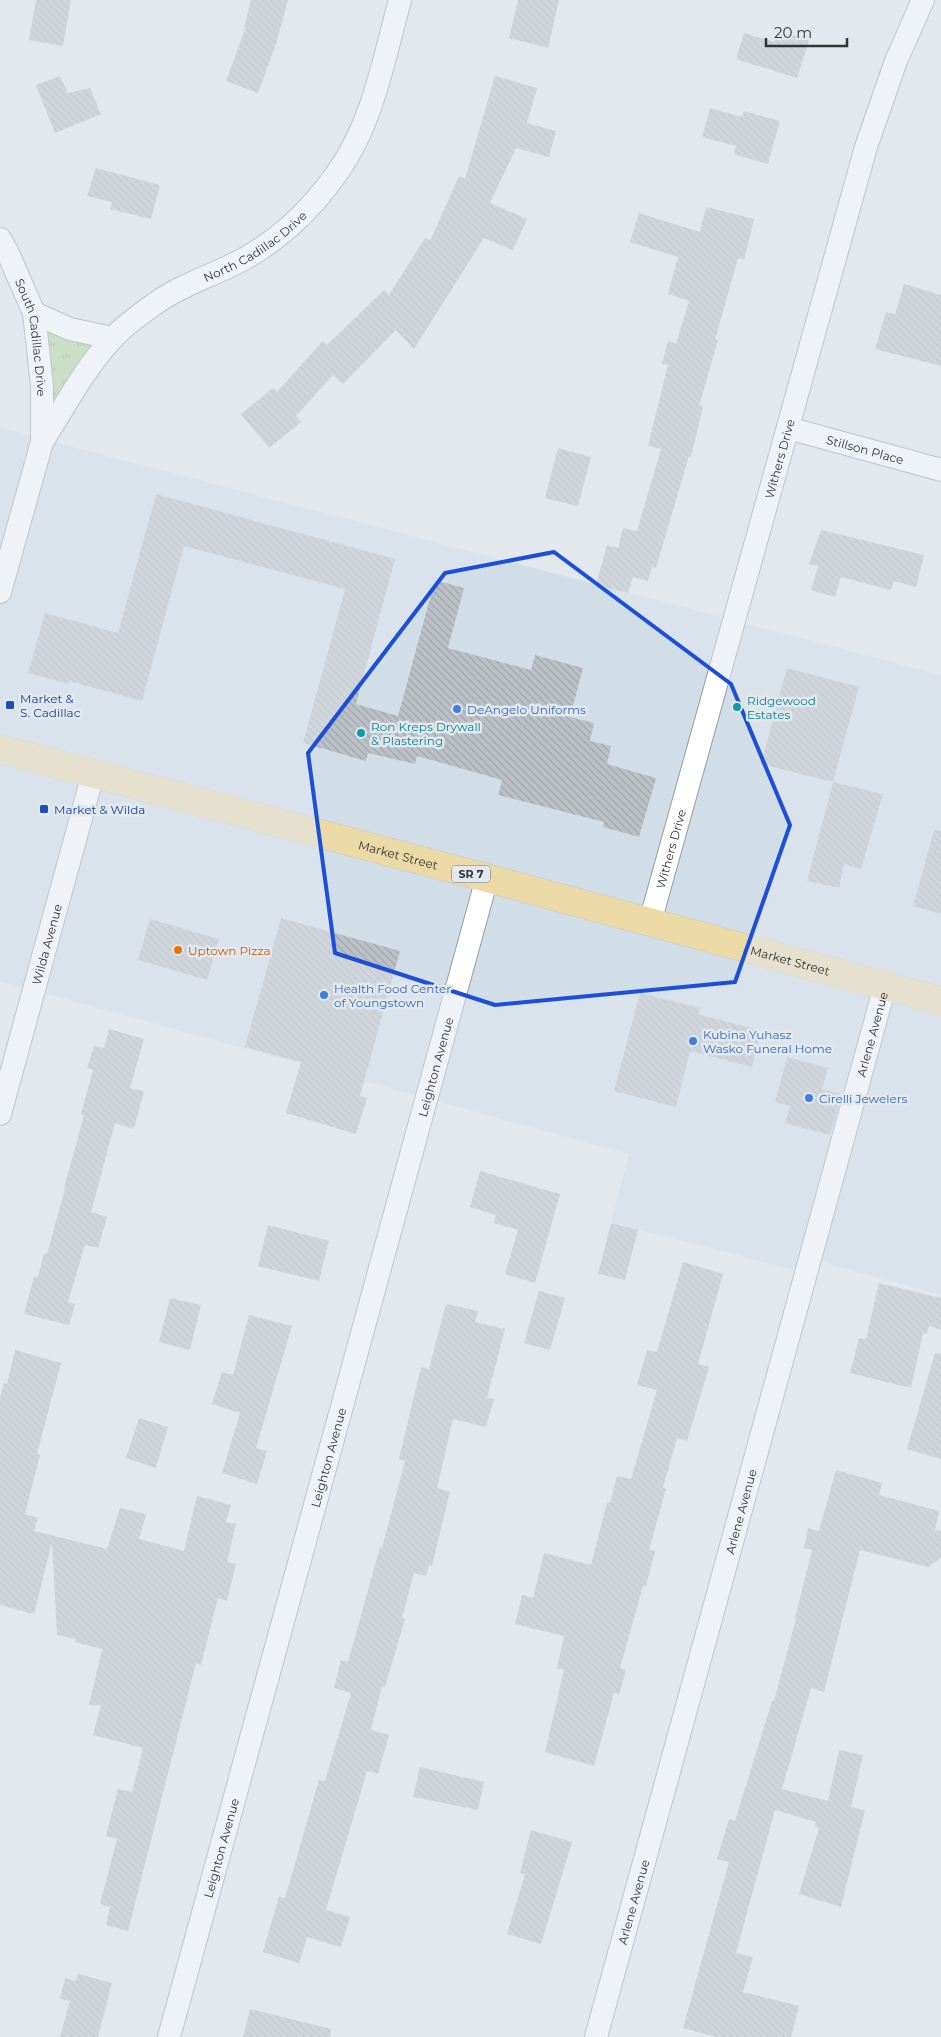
<svg xmlns="http://www.w3.org/2000/svg" width="941" height="2037" font-family="Montserrat,sans-serif">
<style>
.built{fill:#d1dee8}
.grass{fill:url(#grass-tufts)}
.building{fill:url(#building-back-hatch)}
.lines{fill:none;stroke-linecap:round;stroke-linejoin:round}
.minor-casing{stroke:#969ca1;stroke-width:24}
.primary-casing{stroke:#c6c6c7;stroke-width:29}
.minor{stroke:#fff;stroke-width:22}
.primary{stroke:#ebd9a6;stroke-width:28}
.marked{fill:none;stroke:#1d4ed8;stroke-width:4;stroke-linejoin:round}
.transit-dot{fill:#1a4fb4;stroke:#e2e8ee;stroke-width:2}
.culture-dot{fill:#0f9aa8;stroke:#e2e8ee;stroke-width:2}
.shop-dot{fill:#3f7fe0;stroke:#e2e8ee;stroke-width:2}
.food-dot{fill:#e8710a;stroke:#e2e8ee;stroke-width:2}
.labels{text-anchor:middle;dominant-baseline:central;stroke-width:5;stroke-linejoin:round;paint-order:stroke}
.shield{fill:#e2e8ee;stroke:#676b6e;stroke-width:1}
.shield-label{font-size:11px;font-weight:bold;fill:#323537}
.street-label{font-size:12px;fill:#323537;stroke:#e2e8ee}
.transit-label{font-size:12px;fill:#164399;stroke:#e2e8ee;text-anchor:start}
.culture-label{font-size:12px;fill:#0d838f;stroke:#e2e8ee;text-anchor:start}
.shop-label{font-size:12px;fill:#366cbe;stroke:#e2e8ee;text-anchor:start}
.food-label{font-size:12px;fill:#c56008;stroke:#e2e8ee;text-anchor:start}
</style>
<defs>
<pattern id="grass-tufts" width="24" height="20" patternUnits="userSpaceOnUse" patternTransform="scale(1.25)"><rect width="24" height="20" fill="#aed494"/><path d="M3 7l-1-3M5 7V3M7 7l1-3M15 17l-1-3M17 17v-4M19 17l1-3" fill="none" stroke="#8ead7a"/></pattern>
<pattern id="building-back-hatch" width="6" height="6" patternUnits="userSpaceOnUse" patternTransform="scale(1.25)"><rect width="6" height="6" fill="#bbc1c7"/><path d="M-1 5l2 2M0 0l6 6M5-1l2 2" fill="none" stroke="#a1a6ac"/></pattern>
</defs>
<rect width="100%" height="100%" fill="#e2e8ee"/>
<!-- built -->
<path class="built" d="M0 428 941 675V1295L811 1259 806 1273 611 1222 629 1154 0 981Z"/>
<!-- grass -->
<path class="grass" d="M34 313 112 338 42 442Z"/>
<!-- building -->
<g class="building">
<path d="M36 0H71L63 46 29 40Z"/>
<path d="M251 0H288L276 44 258 93 226 81 246 27H244Z"/>
<path d="M518 0H559L548 48 509 38Z"/>
<path d="M778 31 809 40 797 78 736 59 744 33 774 42Z"/>
<path d="M60 76 68 93 90 88 101 114 55 133 36 85Z"/>
<path d="M495 76 537 88 527 123 556 131 549 157 516 148 490 203 527 219 513 250 484 238 414 349 396 330 343 384 333 375 296 416 301 422 269 448 241 414 273 388 277 392 323 341 327 345 384 290 389 295 425 238 430 241 459 176 465 179Z"/>
<path d="M710 108 742 117 744 111 780 121 768 164 734 154 736 146 702 137Z"/>
<path d="M96 168 160 185 151 219 110 209 112 202 87 196Z"/>
<path d="M706 207 754 219 744 260 738 258 715 340H718L699 406H703L691 457 689 456 656 568 652 567 648 581 633 577 628 593 596 585 607 545 618 548 623 528 637 531 661 449 648 446 668 365 662 364 668 341 676 344 689 301 668 294 678 257 630 242 639 213 700 232Z"/>
<path d="M904 284 941 295V366L875 349 886 312 895 314Z"/>
<path d="M558 448 591 457 578 506 545 498Z"/>
<path d="M156 494 395 559 356 704 398 716 435 580 464 588 448 648 531 670 535 655 583 668 570 717 594 723 590 741 611 746 607 764 656 778 639 837 603 827 604 822 498 795 502 780 417 756 415 764 368 753 366 761 303 743 345 589 184 546 142 701 69 681 68 684 28 673 45 613 118 633Z"/>
<path d="M821 530 924 555 916 587 894 581 891 590 841 577 835 597 811 590 818 566 809 564Z"/>
<path d="M787 668 859 687 833 782 761 764Z"/>
<path d="M833 782 883 794 861 869 844 864 839 888 807 881Z"/>
<path d="M934 830 941 831V914L913 906Z"/>
<path d="M281 918 400 951 360 1096 367 1098 356 1134 286 1113 301 1062 245 1047Z"/>
<path d="M150 919 219 939 207 980 138 960Z"/>
<path d="M640 993 700 1008 698 1014 761 1031 752 1067 690 1051 676 1107 614 1091Z"/>
<path d="M109 1029 144 1039 130 1088 144 1091 134 1129 115 1123 91 1212 107 1217 98 1248 85 1245 68 1302 75 1304 69 1325 24 1314 34 1276 38 1277 44 1254H47L65 1189 64 1188 84 1115 81 1114 93 1070 87 1068 94 1046 104 1048Z"/>
<path d="M787 1057 828 1068 822 1089 842 1094 830 1135 785 1123 790 1106 775 1102Z"/>
<path d="M480 1171 560 1194 535 1283 505 1274 518 1230 494 1223 496 1215 470 1207Z"/>
<path d="M611 1223 638 1230 625 1280 598 1274Z"/>
<path d="M268 1225 329 1241 319 1281 258 1266Z"/>
<path d="M683 1262 723 1274 698 1364 709 1367 687 1441 677 1438 663 1488 666 1489 649 1550 655 1551 646 1586H643L620 1668 626 1670 619 1695 614 1693 594 1766 545 1752 564 1670 557 1668 564 1636 515 1624 522 1595 533 1598 544 1553 591 1565 607 1502 610 1503 617 1476 631 1479 657 1390 637 1385 647 1350 657 1352Z"/>
<path d="M879 1283 941 1298V1330L929 1326 927 1334 923 1333 911 1388 850 1373 859 1338 866 1339Z"/>
<path d="M539 1291 565 1298 550 1350 524 1343Z"/>
<path d="M170 1298 201 1305 190 1350 159 1342Z"/>
<path d="M446 1304 478 1311 475 1322 505 1329 487 1398 494 1399 486 1427 453 1419 437 1488 450 1492 432 1566 429 1565 426 1576 414 1573 402 1618 405 1619 385 1687 382 1686 371 1730 389 1735 378 1774 367 1771 326 1910 350 1917 341 1947 307 1937 299 1963 263 1952 279 1896 285 1898 319 1780 325 1781 351 1693 334 1688 341 1660 348 1662 380 1547 382 1548 405 1461 399 1459 421 1367 429 1369Z"/>
<path d="M249 1315 292 1326 256 1448 267 1451 257 1484 222 1473 240 1413 212 1404 222 1372 233 1375Z"/>
<path d="M15 1350 61 1363 37 1454 40 1455 25 1514 38 1518 34 1531 107 1549 120 1508 146 1514 139 1539 184 1551 197 1496 231 1505 226 1522 236 1524 227 1562 236 1564 227 1601 218 1598 201 1665 196 1663 128 1931 106 1925 110 1907 100 1904 117 1839 106 1836 118 1789 132 1792 143 1748 93 1735 101 1705H89L102 1649 75 1642V1639L57 1635 52 1542 34 1614 0 1605V1398L4 1383 7 1384Z"/>
<path d="M935 1353 941 1354V1459L907 1449Z"/>
<path d="M139 1418 168 1427 156 1468 126 1458Z"/>
<path d="M836 1470 882 1483 879 1495 939 1511 935 1530 941 1531V1558L928 1567 860 1550 824 1692 811 1688 782 1789 828 1801 839 1750 863 1755 851 1807 865 1810 841 1907 799 1894 819 1828 815 1827 816 1822 775 1810 736 1953 753 1957 743 1992 799 2006 791 2037H717L683 2028 729 1862 717 1859 729 1819 735 1821 772 1701H774L796 1619 795 1618 812 1550 804 1548 808 1528 819 1531Z"/>
<path d="M420 1767 484 1782 478 1810 413 1797Z"/>
<path d="M531 1830 572 1842 541 1944 507 1934 525 1874 520 1873Z"/>
<path d="M78 1974 112 1983 98 2037H60L70 2001 60 1999 65 1978 76 1981Z"/>
<path d="M250 2009 331 2029 330 2037H243Z"/>
</g>
<g class="lines">
<!-- minor casing -->
<g class="minor-casing">
<g id="minor">
<path id="s1" d="M0 239 7 251 34 313 42 386V442L0 592"/>
<path d="M34 313 70 329 112 338"/>
<path id="s2" d="M788 428 941 470"/>
<path id="s3" d="M42 442C64 408 84 369 112 339 122 327 142 313 156 303 178 287 205 278 230 266 273 246 310 212 337 173 373 123 384 58 400 0"/>
<path id="s4" d="M650 922 866 147 896 61 923 0"/>
<path id="s5" d="M0 1114 93 774"/>
<path id="s6" d="M169 2037 487 878"/>
<path id="s7" d="M596 2037 885 986"/>
</g>
</g>
<!-- primary casing -->
<g class="primary-casing">
<g id="primary">
<path id="s8" d="M0 749 487 878 941 1001"/>
</g>
</g>
<!-- minor -->
<use href="#minor" class="minor"/>
<!-- primary -->
<use href="#primary" class="primary"/>
</g>
<!-- marked area -->
<path d="M0 0H941V2037H0ZM554 552 731 684 790 825 735 982 495 1005 335 953 308 753 445 573Z" fill="#e2e8ee" fill-opacity=".55" fill-rule="evenodd"/>
<path class="marked" d="M554 552 731 684 790 825 735 982 495 1005 335 953 308 753 445 573Z"/>
<!-- markers -->
<g class="transit-dot">
<rect x="5" y="700" width="10" height="10" rx="2.5"/>
<rect x="39" y="804" width="10" height="10" rx="2.5"/>
</g>
<g class="culture-dot">
<circle cx="737" cy="707" r="5"/>
<circle cx="361" cy="733" r="5"/>
</g>
<g class="shop-dot">
<circle cx="457" cy="709" r="5"/>
<circle cx="324" cy="995" r="5"/>
<circle cx="693" cy="1041" r="5"/>
<circle cx="809" cy="1098" r="5"/>
</g>
<circle class="food-dot" cx="178" cy="950" r="5"/>
<g class="labels">
<!-- shield labels -->
<rect class="shield" x="452" y="865.5" width="38" height="17" rx="4"/>
<g class="shield-label">
<text x="471" y="874">SR 7</text>
</g>
<!-- street labels -->
<g class="street-label">
<text stroke="none"><textPath href="#s3" startOffset="296">North Cadillac Drive</textPath></text>
<text stroke="none"><textPath href="#s1" startOffset="105">South Cadillac Drive</textPath></text>
<text stroke="none"><textPath href="#s2" startOffset="80">Stillson Place</textPath></text>
<text stroke="none"><textPath href="#s4" startOffset="481">Withers Drive</textPath></text>
<text stroke="none"><textPath href="#s4" startOffset="76">Withers Drive</textPath></text>
<text stroke="none"><textPath href="#s8" startOffset="412">Market Street</textPath></text>
<text stroke="none"><textPath href="#s5" startOffset="176">Wilda Avenue</textPath></text>
<text stroke="none"><textPath href="#s8" startOffset="818">Market Street</textPath></text>
<text stroke="none"><textPath href="#s7" startOffset="1040">Arlene Avenue</textPath></text>
<text stroke="none"><textPath href="#s6" startOffset="1006">Leighton Avenue</textPath></text>
<text stroke="none"><textPath href="#s6" startOffset="601">Leighton Avenue</textPath></text>
<text stroke="none"><textPath href="#s7" startOffset="545">Arlene Avenue</textPath></text>
<text stroke="none"><textPath href="#s6" startOffset="196">Leighton Avenue</textPath></text>
<text stroke="none"><textPath href="#s7" startOffset="140">Arlene Avenue</textPath></text>
</g>
<!-- transit labels -->
<g class="transit-label">
<text x="20" y="698">Market &amp;<tspan x="20" dy="14">S. Cadillac</tspan></text>
<text x="54" y="809">Market &amp; Wilda</text>
</g>
<!-- culture labels -->
<g class="culture-label">
<text x="747" y="700">Ridgewood<tspan x="747" dy="14">Estates</tspan></text>
<text x="371" y="726">Ron Kreps Drywall<tspan x="371" dy="14">&amp; Plastering</tspan></text>
</g>
<!-- shop labels -->
<g class="shop-label">
<text x="467" y="709">DeAngelo Uniforms</text>
<text x="334" y="988">Health Food Center<tspan x="334" dy="14">of Youngstown</tspan></text>
<text x="703" y="1034">Kubina Yuhasz<tspan x="703" dy="14">Wasko Funeral Home</tspan></text>
<text x="819" y="1098">Cirelli Jewelers</text>
</g>
<!-- food labels -->
<g class="food-label">
<text x="188" y="950">Uptown Pizza</text>
</g>
</g>
<!-- scale -->
<path d="M766 38v8h81v-8" fill="none" stroke="#323537" stroke-width="2.5"/>
<text x="774" y="38" font-size="15" fill="#323537" stroke="#e2e8ee" stroke-width="4" paint-order="stroke">20 m</text>
</svg>
